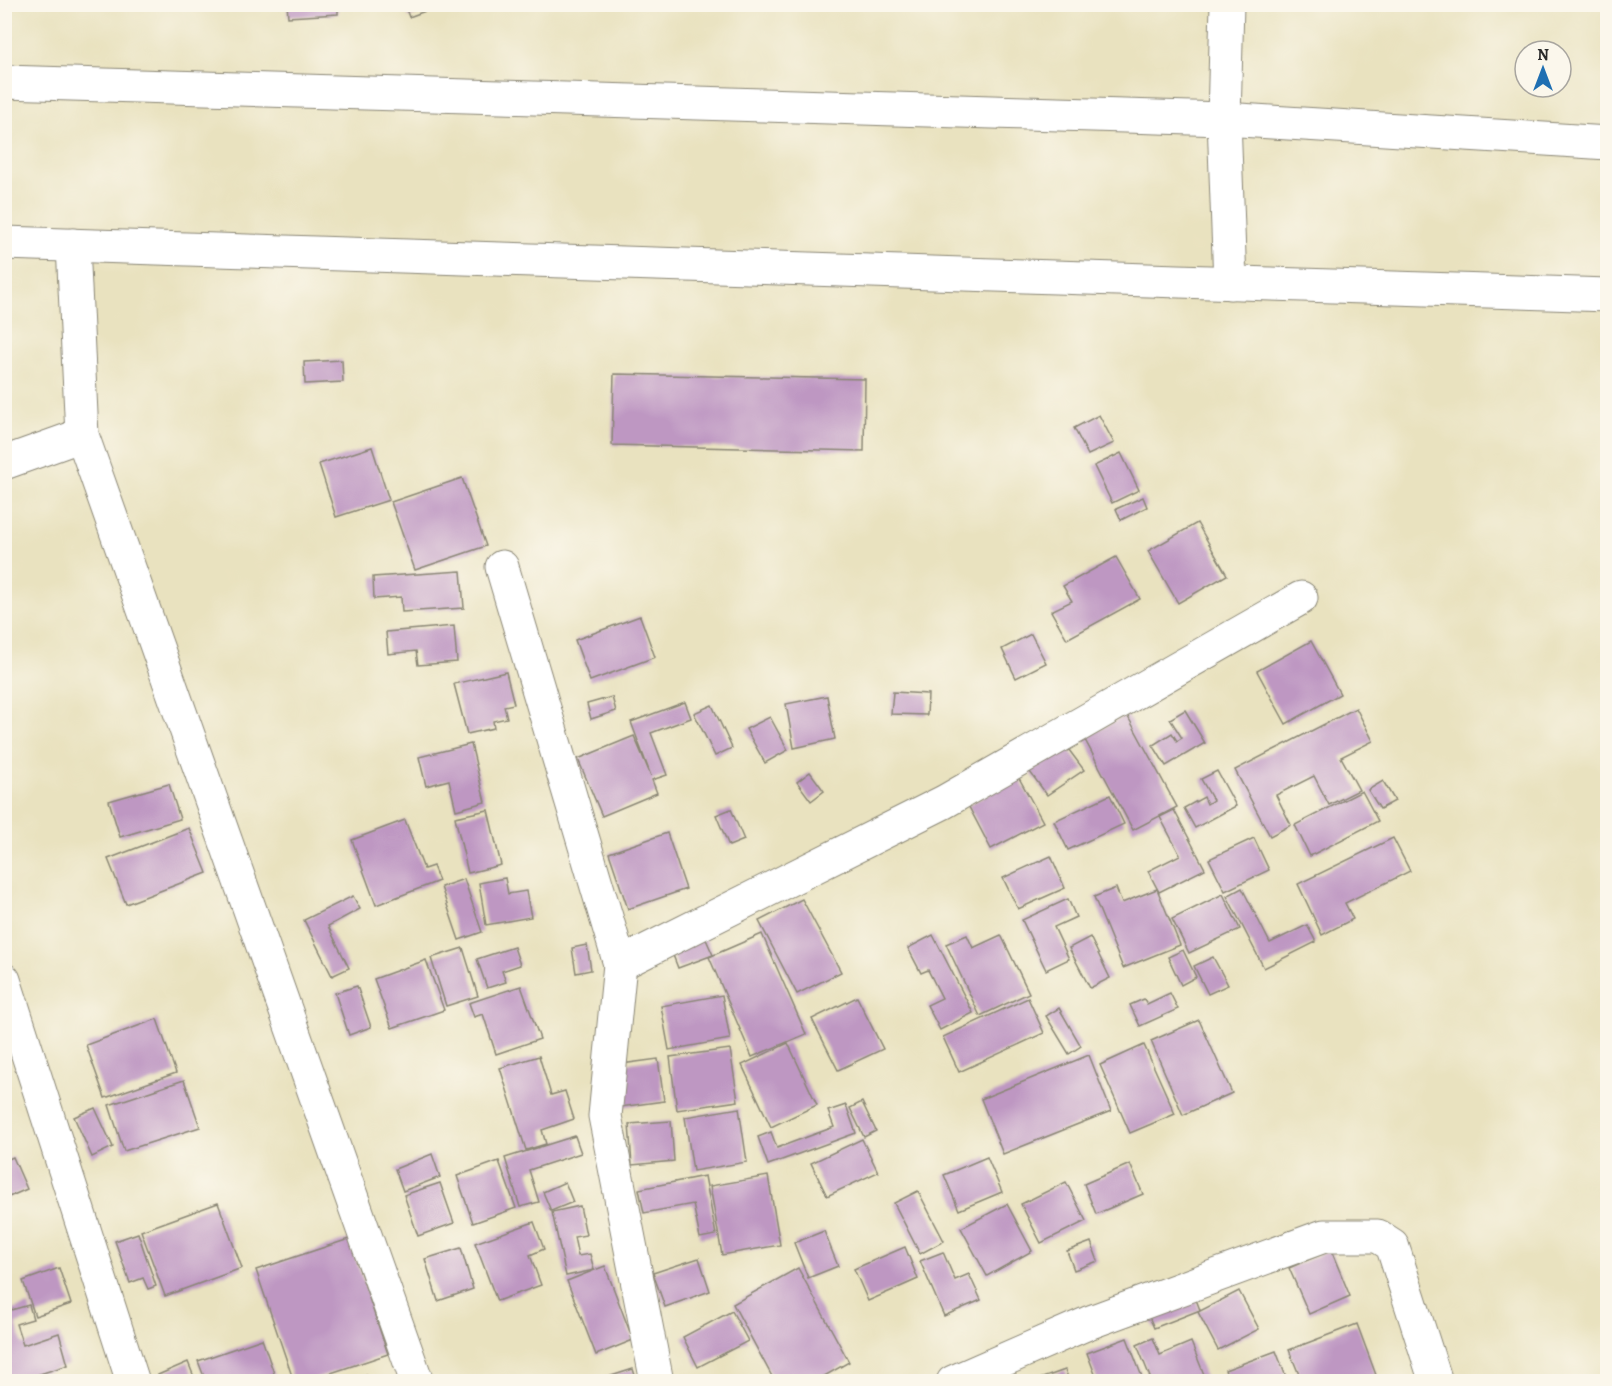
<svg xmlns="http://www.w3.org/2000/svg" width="1612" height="1386" font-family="Alegreya,serif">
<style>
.building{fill:#be97c2}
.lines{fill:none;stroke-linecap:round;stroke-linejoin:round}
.street-casing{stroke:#8a8675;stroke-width:35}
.secondary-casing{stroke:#8a8675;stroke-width:35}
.street{stroke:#fff;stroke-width:33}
.secondary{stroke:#fff;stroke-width:33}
</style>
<rect width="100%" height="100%" fill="#fbf7ec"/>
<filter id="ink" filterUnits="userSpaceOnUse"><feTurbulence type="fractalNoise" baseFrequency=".0167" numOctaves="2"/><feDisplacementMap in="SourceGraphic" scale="12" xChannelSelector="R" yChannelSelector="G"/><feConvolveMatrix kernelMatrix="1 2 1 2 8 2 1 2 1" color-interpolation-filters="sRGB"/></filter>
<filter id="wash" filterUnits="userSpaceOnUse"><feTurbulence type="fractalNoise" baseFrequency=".008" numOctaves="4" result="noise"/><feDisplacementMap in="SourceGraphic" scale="24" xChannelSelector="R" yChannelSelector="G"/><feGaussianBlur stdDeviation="1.35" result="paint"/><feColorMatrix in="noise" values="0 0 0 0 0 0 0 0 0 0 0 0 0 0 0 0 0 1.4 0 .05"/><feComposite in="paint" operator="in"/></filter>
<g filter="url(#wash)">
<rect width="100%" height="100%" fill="#e9e2bf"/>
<g id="blocks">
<!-- building -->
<g class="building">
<path d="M287 4H338V14L288 17Z"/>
<path d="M404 4H426L428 10 409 17Z"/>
<path d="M342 360 343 382 305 384 304 362Z"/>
<path d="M614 374 865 379 864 451 612 445Z"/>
<path d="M1099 415 1114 443 1088 455 1074 428Z"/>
<path d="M372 447 389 500 336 517 319 464Z"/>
<path d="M1121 453 1139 490 1112 503 1094 466Z"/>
<path d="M462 478 486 546 415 570 391 502Z"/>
<path d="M1143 497 1147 507 1121 520 1116 509Z"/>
<path d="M1197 523 1227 575 1178 603 1148 551Z"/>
<path d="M1116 557 1140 599 1067 639 1051 611 1072 601 1063 586Z"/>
<path d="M461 571 464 608 402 612 401 597 374 599 373 577Z"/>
<path d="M640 616 655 657 590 681 575 640Z"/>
<path d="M454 626 457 662 418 665 416 651 388 654 386 632Z"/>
<path d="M1031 634 1046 663 1016 678 1002 649Z"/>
<path d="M1311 641 1340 694 1286 724 1257 671Z"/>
<path d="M506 672 514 704 504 706 507 718 493 721 494 728 467 734 454 684Z"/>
<path d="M893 692 928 694 927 715 891 714Z"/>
<path d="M827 696 835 739 794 748 786 704Z"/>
<path d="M612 697 616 711 591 719 587 704Z"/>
<path d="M685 702 691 718 651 733 667 775 652 780 657 793 602 816 578 759 634 736 651 776 631 722Z"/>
<path d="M712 705 732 748 715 756 694 713Z"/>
<path d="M1356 708 1373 741 1341 757 1359 790 1329 805 1314 776 1276 795 1291 825 1270 836 1235 770Z"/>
<path d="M1185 710 1205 743 1166 766 1153 745 1172 733 1177 741 1182 738 1170 719Z"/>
<path d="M1127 715 1177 807 1133 830 1084 738Z"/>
<path d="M770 717 788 750 765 763 746 729Z"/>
<path d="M471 744 485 802 456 810 449 780 426 786 419 757Z"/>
<path d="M1066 746 1084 770 1047 795 1030 772Z"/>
<path d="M1217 771 1236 806 1195 828 1184 808 1204 797 1207 804 1213 800 1201 779Z"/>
<path d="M810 772 824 791 811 801 797 782Z"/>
<path d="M1019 778 1043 822 991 849 968 805Z"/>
<path d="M1383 781 1395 801 1380 809 1368 790Z"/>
<path d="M169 784 180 819 120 837 109 801Z"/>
<path d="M1362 791 1378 821 1310 856 1295 825Z"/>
<path d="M1110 795 1124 824 1068 850 1054 821Z"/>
<path d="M731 809 744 840 729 846 716 815Z"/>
<path d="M488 810 501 865 468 873 455 817Z"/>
<path d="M1174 810 1205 869 1159 892 1148 871 1180 855 1160 817Z"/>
<path d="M405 820 424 869 433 866 439 881 376 905 352 840Z"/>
<path d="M189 828 207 873 126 904 108 859Z"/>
<path d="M667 833 686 889 628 909 609 853Z"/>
<path d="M1254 838 1269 870 1225 891 1209 859Z"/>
<path d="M1393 838 1410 871 1345 903 1353 919 1322 935 1298 884Z"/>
<path d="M1051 856 1065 888 1018 909 1003 878Z"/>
<path d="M505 878 508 894 526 891 531 917 486 925 479 883Z"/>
<path d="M464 879 482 932 459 940 441 887Z"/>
<path d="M1116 888 1122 903 1157 889 1180 945 1123 968 1094 897Z"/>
<path d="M1242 888 1270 943 1307 925 1316 942 1264 968 1227 896Z"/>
<path d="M1223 894 1240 929 1189 953 1172 919Z"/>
<path d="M353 896 360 909 328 926 349 968 332 976 304 920Z"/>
<path d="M802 899 841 972 797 994 759 921Z"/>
<path d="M1068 899 1076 917 1054 927 1069 959 1046 970 1022 920Z"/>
<path d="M762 934 806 1034 752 1057 709 957Z"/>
<path d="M933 935 973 1013 940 1030 927 1005 942 998 928 970 921 973 908 948Z"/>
<path d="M967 935 973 948 1001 935 1029 993 980 1016 946 944Z"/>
<path d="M705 937 713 955 678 968 671 950Z"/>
<path d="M1090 937 1110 978 1090 988 1069 948Z"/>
<path d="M587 945 591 970 576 973 572 948Z"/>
<path d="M514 947 520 965 502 971 506 982 487 988 477 959Z"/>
<path d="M463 948 478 996 446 1006 431 958Z"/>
<path d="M1183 950 1196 977 1181 985 1168 957Z"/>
<path d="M1213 957 1228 985 1208 994 1194 966Z"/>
<path d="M426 960 444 1010 392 1028 374 979Z"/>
<path d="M357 986 371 1027 349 1035 335 993Z"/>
<path d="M521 986 540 1039 496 1054 483 1014 474 1017 469 1003Z"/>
<path d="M1170 993 1178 1009 1140 1026 1130 1005 1144 999 1147 1004Z"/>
<path d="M722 995 730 1039 669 1050 661 1006Z"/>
<path d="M857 997 883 1049 838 1070 812 1019Z"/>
<path d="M1028 998 1044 1033 959 1072 943 1037Z"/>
<path d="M1059 1008 1081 1046 1069 1054 1046 1016Z"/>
<path d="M157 1019 176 1073 105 1098 86 1045Z"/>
<path d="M1199 1020 1232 1093 1183 1115 1151 1041Z"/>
<path d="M788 1043 817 1105 771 1127 742 1065Z"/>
<path d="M1144 1045 1175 1114 1130 1133 1100 1065Z"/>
<path d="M730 1049 738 1101 677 1110 670 1057Z"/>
<path d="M1089 1055 1111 1111 1003 1154 981 1099Z"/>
<path d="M539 1056 551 1095 565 1091 574 1119 542 1130 546 1144 526 1150 500 1068Z"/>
<path d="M658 1059 664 1101 620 1107 614 1065Z"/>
<path d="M184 1080 200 1127 124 1151 109 1105Z"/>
<path d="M862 1102 876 1131 864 1137 850 1108Z"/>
<path d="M846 1105 856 1133 768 1165 758 1137 771 1132 777 1148 834 1127 828 1111Z"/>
<path d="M95 1108 113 1147 92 1157 74 1117Z"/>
<path d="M739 1108 747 1162 693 1171 685 1117Z"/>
<path d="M671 1121 674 1161 632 1165 629 1124Z"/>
<path d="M575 1136 581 1153 529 1170 539 1202 520 1207 505 1158Z"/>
<path d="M862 1139 878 1172 827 1196 811 1163Z"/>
<path d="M432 1154 440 1177 403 1191 395 1169Z"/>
<path d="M13 1157 27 1189 4 1199V1161Z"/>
<path d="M987 1157 1002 1192 959 1210 944 1175Z"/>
<path d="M499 1161 516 1208 473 1223 457 1176Z"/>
<path d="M1130 1164 1143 1194 1096 1214 1084 1184Z"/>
<path d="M705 1176 716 1235 700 1238 693 1204 644 1213 639 1189Z"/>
<path d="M768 1176 780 1245 722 1255 710 1186Z"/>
<path d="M565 1182 573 1202 551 1211 543 1192Z"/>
<path d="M1066 1182 1086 1221 1041 1243 1021 1204Z"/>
<path d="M440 1183 454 1223 418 1236 404 1195Z"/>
<path d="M918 1191 944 1241 920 1254 894 1203Z"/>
<path d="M218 1203 242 1268 165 1296 141 1231Z"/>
<path d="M1007 1204 1032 1251 987 1276 961 1228Z"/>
<path d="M580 1206 586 1235 574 1237 578 1256 590 1254 594 1270 566 1276 552 1212Z"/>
<path d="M534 1222 544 1249 530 1255 541 1285 497 1301 475 1243Z"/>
<path d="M824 1231 838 1266 808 1278 794 1243Z"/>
<path d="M138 1233 156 1286 148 1289 143 1278 130 1283 115 1241Z"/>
<path d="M349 1239 388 1354 304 1382H294L256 1270Z"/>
<path d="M1091 1242 1098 1261 1074 1270 1067 1251Z"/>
<path d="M905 1247 918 1279 868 1301 854 1269Z"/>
<path d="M461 1248 473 1289 438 1301 425 1259Z"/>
<path d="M1331 1250 1350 1296 1309 1314 1289 1268Z"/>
<path d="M943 1252 955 1280 969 1274 981 1300 944 1316 920 1261Z"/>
<path d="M699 1258 710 1291 665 1307 653 1273Z"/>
<path d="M605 1266 633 1340 596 1355 567 1281Z"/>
<path d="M59 1268 71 1304 35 1316 23 1281Z"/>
<path d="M798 1268 849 1362 814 1382H775L733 1304Z"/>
<path d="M1239 1291 1259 1329 1218 1350 1198 1312Z"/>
<path d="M1194 1294 1200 1310 1154 1328 1147 1312Z"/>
<path d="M29 1305 33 1319 16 1324 23 1345 59 1333 68 1365 15 1382H4V1312Z"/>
<path d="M732 1311 748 1341 698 1367 683 1337Z"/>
<path d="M1357 1324 1376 1375 1360 1382H1302L1289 1350Z"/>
<path d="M1127 1338 1144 1382H1098L1087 1353Z"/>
<path d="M1153 1338 1160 1355 1191 1342 1207 1382H1152L1137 1345Z"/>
<path d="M262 1339 277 1382H206L198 1361Z"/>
<path d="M1276 1351 1288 1382H1229L1225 1370Z"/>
<path d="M188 1362 196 1382H161L158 1375Z"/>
<path d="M633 1369 637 1382H603L602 1379Z"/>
<path d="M1065 1370 1070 1382H1034V1381Z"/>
<path d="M367 1375 370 1382H352Z"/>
</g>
</g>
</g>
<g filter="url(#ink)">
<use href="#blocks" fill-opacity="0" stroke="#8a8675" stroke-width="1.5"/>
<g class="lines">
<!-- street casing -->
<g class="street-casing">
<g id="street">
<path d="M1227 4 1224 119 1230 283"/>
<path d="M73 245 82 435 417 1382"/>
<path d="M4 463 82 435"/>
<path d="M502 567 620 964 605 1116 657 1382"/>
<path d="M620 964 944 802 1301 598"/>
<path d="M4 980 133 1382"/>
<path d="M953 1382 1088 1323 1324 1236H1378L1392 1245 1436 1382"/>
</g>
</g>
<!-- secondary casing -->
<g class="secondary-casing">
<g id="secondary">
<path d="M4 82 1224 119 1608 143"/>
<path d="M4 243 1608 295"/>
</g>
</g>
<!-- street -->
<use href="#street" class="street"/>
<!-- secondary -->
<use href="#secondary" class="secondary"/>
</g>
</g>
<!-- margin -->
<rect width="1612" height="1386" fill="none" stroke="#fbf7ec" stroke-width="24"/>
<!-- north arrow -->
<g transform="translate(1543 69)"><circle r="28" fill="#fbf7ec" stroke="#a8a59f" stroke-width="1.5"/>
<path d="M0-4.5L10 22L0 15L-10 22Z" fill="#1f6fb2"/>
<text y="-9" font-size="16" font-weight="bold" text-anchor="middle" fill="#2b2b2b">N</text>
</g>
</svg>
